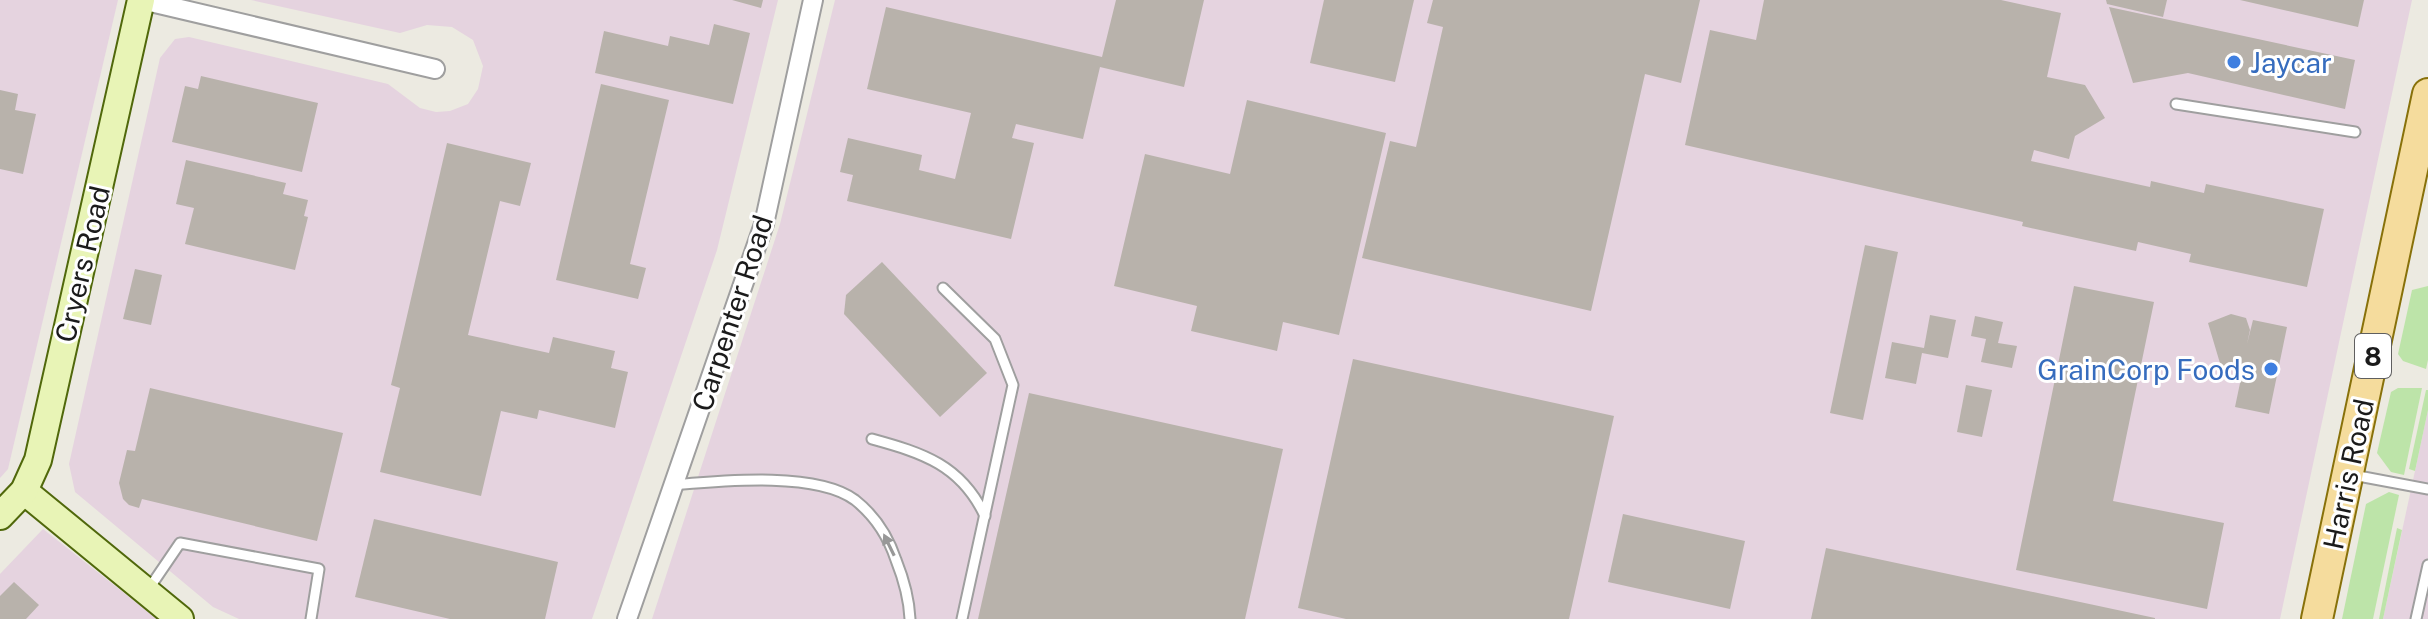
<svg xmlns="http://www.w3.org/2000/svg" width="2428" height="619" font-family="'Public Sans',sans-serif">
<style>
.industrial{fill:#e5d3df}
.grass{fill:#bde4a9}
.building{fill:#b8b2ab}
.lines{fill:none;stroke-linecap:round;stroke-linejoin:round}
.lane-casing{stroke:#9f9f9f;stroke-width:13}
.street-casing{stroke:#9f9f9f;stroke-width:22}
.secondary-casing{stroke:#50680b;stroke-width:30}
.primary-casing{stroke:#88710a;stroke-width:34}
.lane{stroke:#fff;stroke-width:9}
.street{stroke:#fff;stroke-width:18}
.secondary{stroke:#e8f4b6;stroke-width:26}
.primary{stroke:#f5dc9d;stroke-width:30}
.oneway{fill:#989898}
.shop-dot{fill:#3f7fe0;stroke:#fff;stroke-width:3}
.labels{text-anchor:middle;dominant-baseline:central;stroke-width:6;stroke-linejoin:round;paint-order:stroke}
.shield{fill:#fff;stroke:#5f5f5f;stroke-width:2}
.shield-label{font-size:26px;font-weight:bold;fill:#1b1b1b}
.shop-label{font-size:28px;fill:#366cbe;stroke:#fff;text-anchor:start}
.street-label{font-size:28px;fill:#1b1b1b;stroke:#fff}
</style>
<rect width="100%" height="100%" fill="#eceae1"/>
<!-- industrial -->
<g class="industrial">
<path d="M0 0H118L8 469 0 478Z"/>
<path d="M251 0H778L717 250 592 619H239L213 607 75 492 69 464 160 58 175 39 189 37 388 84 420 108 436 112 450 111 468 104 478 89 483 66 473 40 452 27 427 25 400 33Z"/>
<path d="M835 0H2412L2280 619H652L780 224Z"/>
<path d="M2428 410V619H2383L2415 471Z"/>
<path d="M43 529 157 619H0V574Z"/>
</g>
<!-- grass -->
<g class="grass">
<path d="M2428 286V360L2426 369 2403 361 2398 354 2412 290Z"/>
<path d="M2398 388H2422L2404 475 2391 472 2377 453 2391 392Z"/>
<path d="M2426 390H2428V410L2415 471 2409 469Z"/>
<path d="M2389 492 2399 495 2373 619H2342L2366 504Z"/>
<path d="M2397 528 2402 530 2383 619H2379Z"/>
</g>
<!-- building -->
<g class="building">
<path d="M732 0H763L761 8Z"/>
<path d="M1116 0H1204L1184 87 1100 67 1083 139 1016 124 1012 138 1034 143 1011 239 847 201 853 175 840 172 848 138 922 155 919 170 955 179 971 113 867 89 886 7 1102 57Z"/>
<path d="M1324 0H1414L1395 82 1310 63Z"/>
<path d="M1433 0H1700L1681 83 1645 74 1591 311 1362 258 1390 141 1416 147 1443 27 1427 23Z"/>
<path d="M1764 0H2001L2061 13 2047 77 2085 85 2105 118 2075 136 2069 159 2034 150 2031 161 2150 187 2151 181 2204 193 2206 184 2324 209 2307 287 2189 262 2191 254 2138 242 2136 251 2022 226 2023 222 1685 145 1710 30 1756 40Z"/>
<path d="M2106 0H2167L2163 17 2107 4Z"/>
<path d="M2240 0H2364L2358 27Z"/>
<path d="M2109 7 2355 60 2345 109 2188 73 2133 83Z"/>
<path d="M714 24 750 33 733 104 595 73 604 31 668 46 670 36 709 45Z"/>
<path d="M201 76 318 103 302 172 172 142 185 86 198 89Z"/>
<path d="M601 84 669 100 630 264 646 268 638 299 556 280Z"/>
<path d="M0 90 18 94 15 110 36 114 23 174 0 169Z"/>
<path d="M1247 100 1386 133 1339 335 1283 322 1277 351 1191 331 1197 306 1114 286 1145 154 1230 174Z"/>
<path d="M447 143 531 163 520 206 500 201 468 335 549 353 553 337 615 351 611 368 628 372 615 428 539 410 537 419 501 411 481 496 380 472 400 388 391 385Z"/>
<path d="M186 160 286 183 283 194 308 200 304 216 308 217 295 270 185 244 194 208 176 204Z"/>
<path d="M1865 245 1898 252 1863 420 1830 413Z"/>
<path d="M882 262 987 373 940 417 844 314 846 295Z"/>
<path d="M135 269 162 275 151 325 123 319Z"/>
<path d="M2074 286 2154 302 2113 501 2224 523 2207 609 2016 570Z"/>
<path d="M2231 314 2246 318 2250 330 2247 344 2253 320 2287 327 2269 414 2235 407 2244 364 2222 370 2208 323Z"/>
<path d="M1930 315 1956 320 1948 358 1922 353 1916 384 1885 378 1892 342 1924 348Z"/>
<path d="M1975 316 2003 322 1998 343 2017 346 2012 368 1981 362 1986 339 1971 336Z"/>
<path d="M1353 359 1614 416 1569 619H1346L1298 608Z"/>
<path d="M1966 385 1992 390 1982 437 1957 432Z"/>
<path d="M150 388 343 433 317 541 142 499 139 508 129 505 123 499 119 483 127 450 135 451Z"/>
<path d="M1029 393 1283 449 1245 619H978Z"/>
<path d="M1623 514 1745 541 1730 609 1608 582Z"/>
<path d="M374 519 558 562 545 619H450L355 597Z"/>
<path d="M1826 548 2155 618V619H1811Z"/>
<path d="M14 582 39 605 26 619H0V596Z"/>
</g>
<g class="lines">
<!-- lane casing -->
<g class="lane-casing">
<g id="lane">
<path d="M2176 104 2355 132"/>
<path d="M943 288 995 339 1013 385 962 619"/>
<path d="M872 439C923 453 961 465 985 516"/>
<path d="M2353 475 2428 489"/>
<path d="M673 485C720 481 816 471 855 500 874 515 888 536 896 560 904 580 909 597 910 619"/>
<path d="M148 590 180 543 319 569 311 619"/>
<path d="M2416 619 2428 565"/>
</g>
</g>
<!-- street casing -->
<g class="street-casing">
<g id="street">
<path d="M142 0 435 69"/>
<path d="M627 619 764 224 813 0"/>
</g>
</g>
<!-- secondary casing -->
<g class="secondary-casing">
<g id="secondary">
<path d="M24 491 180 619"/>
<path d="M0 516 24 491 38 460 141 0"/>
</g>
</g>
<!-- primary casing -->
<g class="primary-casing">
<path id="primary" d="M2317 619 2428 94"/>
</g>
<!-- lane -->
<use href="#lane" class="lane"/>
<!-- street -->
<use href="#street" class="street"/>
<!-- secondary -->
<use href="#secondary" class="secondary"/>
<!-- primary -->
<use href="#primary" class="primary"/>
</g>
<!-- one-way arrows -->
<defs><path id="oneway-solid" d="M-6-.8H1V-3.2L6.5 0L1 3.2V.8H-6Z" transform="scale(2)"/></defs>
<use class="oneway" href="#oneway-solid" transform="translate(889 545) rotate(-116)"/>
<!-- markers -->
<g class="shop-dot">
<circle cx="2234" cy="62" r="8"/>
<circle cx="2271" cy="369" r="8"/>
</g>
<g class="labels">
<!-- shield labels -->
<rect class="shield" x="2355" y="334" width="36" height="44" rx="6"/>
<g class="shield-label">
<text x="2373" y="356">8</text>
</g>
<!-- shop labels -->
<g class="shop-label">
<text x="2250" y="62">Jaycar</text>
<text x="2255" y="369" text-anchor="end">GrainCorp Foods</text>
</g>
<!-- street labels -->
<g class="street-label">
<text transform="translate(82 264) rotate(-77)">Cryers Road</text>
<text transform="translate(732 313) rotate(-72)">Carpenter Road</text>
<text transform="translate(2348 474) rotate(-78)">Harris Road</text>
</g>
</g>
</svg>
